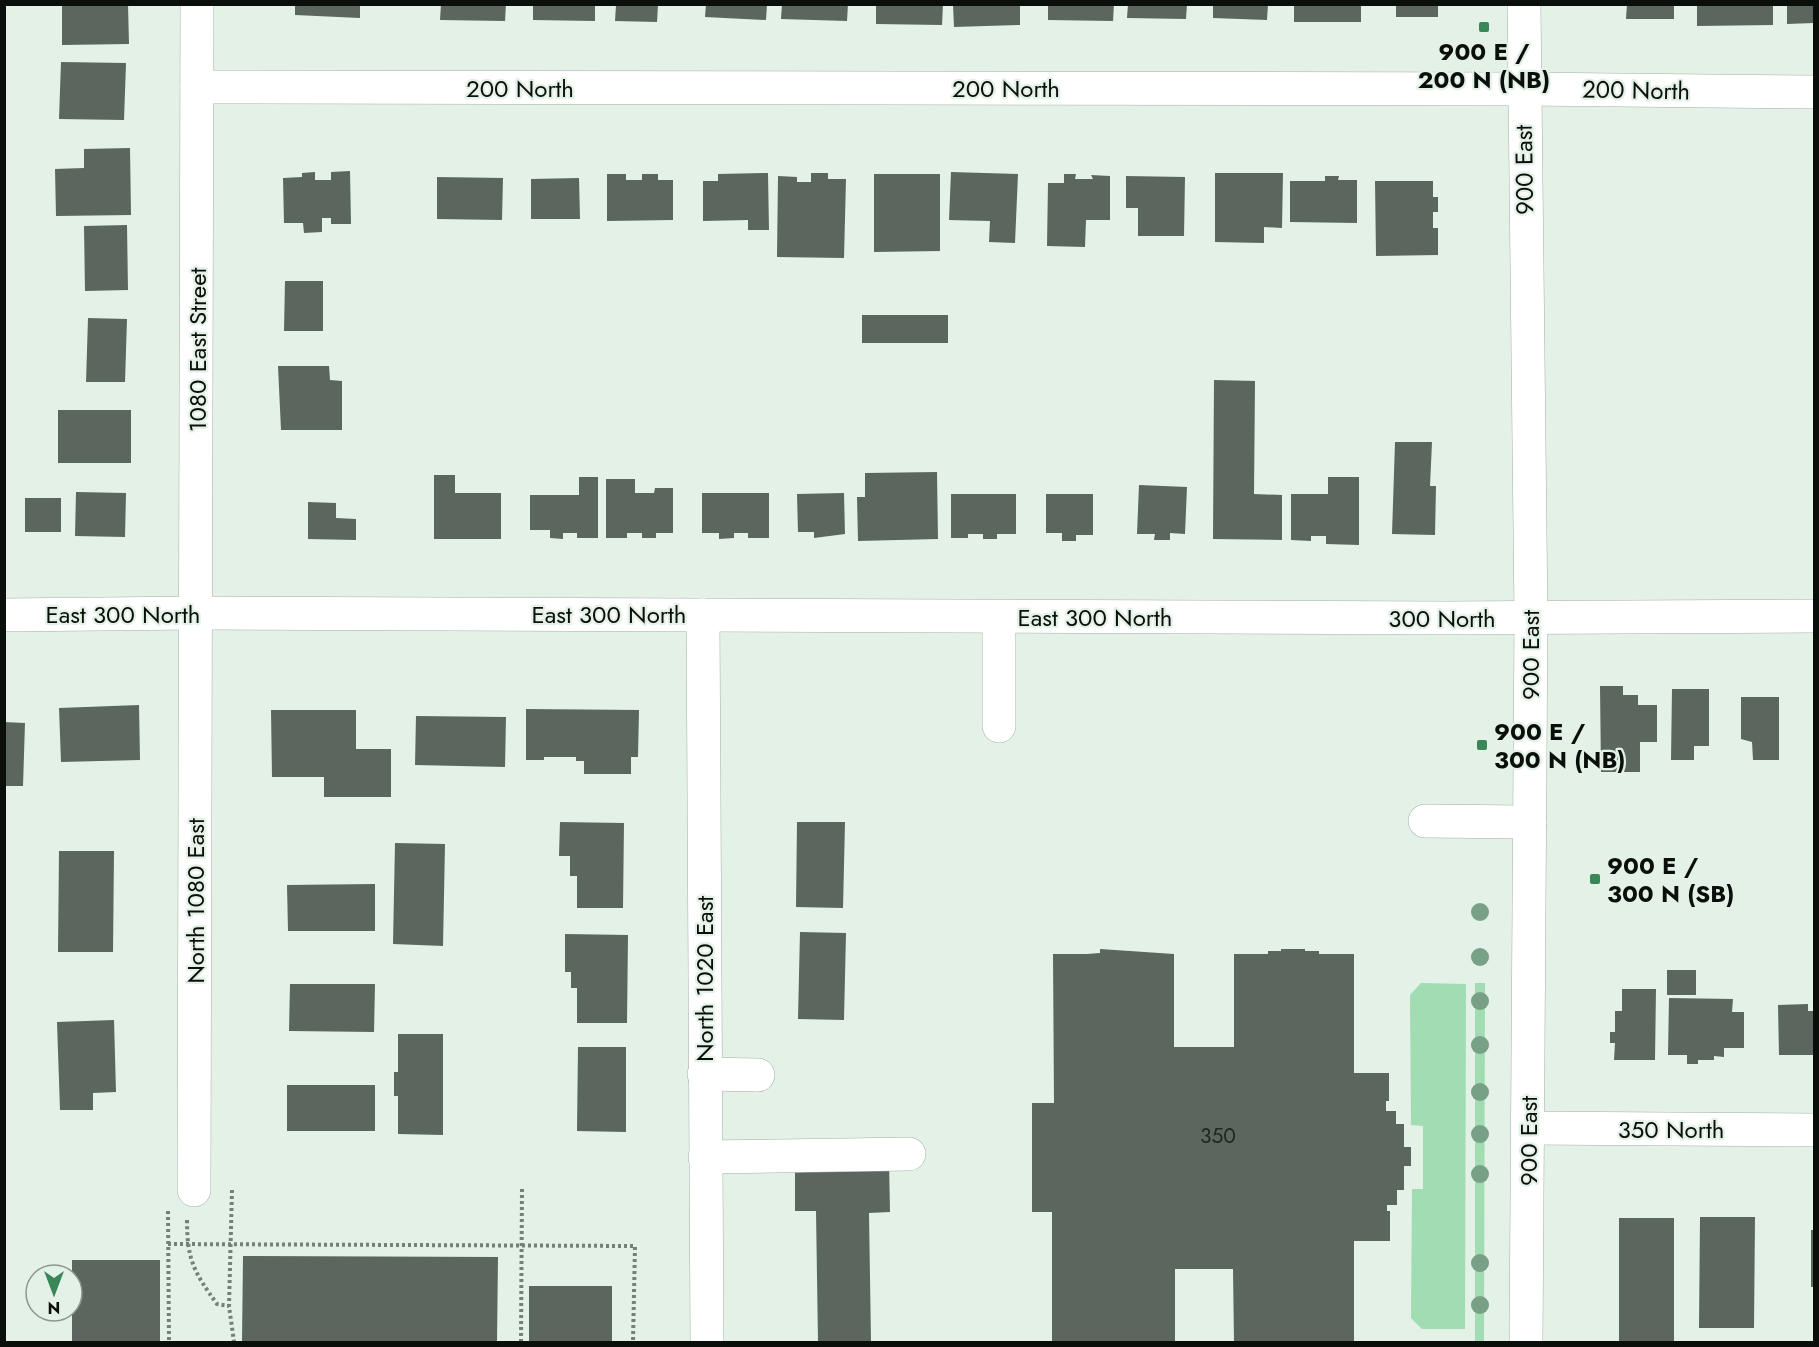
<svg xmlns="http://www.w3.org/2000/svg" width="1819" height="1347" font-family="Jost,sans-serif">
<style>
.green{fill:#a1dcb3}
.building{fill:#5b665e}
.lines{fill:none;stroke-linecap:round;stroke-linejoin:round}
.minor-casing{stroke:#a3afa6;stroke-width:34}
.major-casing{stroke:#a3afa6;stroke-width:34}
.path{stroke:#777f79;stroke-width:4;stroke-dasharray:3 3;stroke-linecap:butt}
.minor{stroke:#fff;stroke-width:33}
.major{stroke:#fff;stroke-width:33}
.tree{fill:#78a087}
.poi-dot{fill:#398756;stroke:#e4f1e7;stroke-width:2}
.labels{text-anchor:middle;dominant-baseline:central;stroke-width:4.5;stroke-linejoin:round;paint-order:stroke}
.number-label{font-size:21px;fill:#1f2520}
.poi-label{font-size:24px;font-weight:bold;fill:#0b0f0c;stroke:#e4f1e7;text-anchor:start}
.street-label{font-size:24px;fill:#0b0f0c;stroke:#e4f1e7}
</style>
<rect width="100%" height="100%" fill="#e4f1e7"/>
<!-- green -->
<g class="green">
<path d="M1421 983 1466 984 1465 1329H1422L1411 1318 1412 1189H1423V1126L1411 1125 1410 995Z"/>
<path d="M1475 983H1485L1484 1342H1475Z"/>
</g>
<!-- building -->
<g class="building">
<path d="M62 4H128L129 44 62 45Z"/>
<path d="M295 4H360V18L295 15Z"/>
<path d="M441 4H506L505 21 440 20Z"/>
<path d="M533 4H595V21L533 20Z"/>
<path d="M706 4H767L766 20 705 17Z"/>
<path d="M782 4H848L847 21 781 19Z"/>
<path d="M876 4H943L942 25 876 24Z"/>
<path d="M953 4H1020V25L954 27Z"/>
<path d="M1048 4H1114L1113 21 1048 20Z"/>
<path d="M1128 4H1187L1186 19 1127 18Z"/>
<path d="M1213 4H1268L1267 20 1213 18Z"/>
<rect x="1294" y="4" width="67" height="18"/>
<rect x="1396" y="4" width="42" height="13"/>
<path d="M1627 4H1674V19H1626Z"/>
<path d="M1697 4H1773V25L1697 26Z"/>
<path d="M1787 4H1814V23L1787 24Z"/>
<path d="M616 5H658L657 22 615 21Z"/>
<path d="M61 62 126 63 124 120 59 119Z"/>
<path d="M130 148 131 215 56 216 55 169 84 168V149Z"/>
<path d="M350 171 351 224H331V218H322V232L304 233 303 223H284L283 178 302 177V173L315 172V180H331V172Z"/>
<path d="M951 172 1018 174 1015 243 989 242 990 221 949 220Z"/>
<path d="M768 173 769 230H748V220L703 221V181H718V174Z"/>
<path d="M811 173H828V179H846L844 258 777 257 778 176 797 177V182H811Z"/>
<path d="M1215 173H1283L1282 228 1264 227V243L1215 242Z"/>
<path d="M607 174H626V180H642V174H658V180H673V220L607 221Z"/>
<path d="M874 174H940V251L874 252Z"/>
<path d="M1064 174H1076L1075 179H1093L1091 175 1110 176V220H1086L1085 247 1047 246 1048 183H1064Z"/>
<path d="M1126 176 1185 177 1184 236H1138V208H1126Z"/>
<path d="M1325 176H1339L1338 180H1357V223L1290 222V181H1325Z"/>
<path d="M437 177 503 178 502 220 437 219Z"/>
<path d="M579 178 580 219H531V179Z"/>
<path d="M1375 181H1433V197H1438V212H1433V228H1438V255L1376 256Z"/>
<path d="M127 225 128 290 85 291 84 226Z"/>
<path d="M285 281H323V331H284Z"/>
<rect x="862" y="315" width="86" height="28"/>
<path d="M88 318 127 319 125 382H86Z"/>
<path d="M278 366H329L330 380 342 381V430H281Z"/>
<path d="M1214 380 1255 381 1254 494 1282 495V540L1213 539Z"/>
<rect x="58" y="410" width="73" height="53"/>
<path d="M1395 442H1432L1430 486H1436L1435 535 1392 534Z"/>
<path d="M937 472 938 539 858 541 857 497H865V473Z"/>
<path d="M434 475H455V493H501V539H434Z"/>
<path d="M579 477H598V538H577V533H563V539L550 538V530H530V495H579Z"/>
<path d="M1328 477H1359V545L1326 544V536H1311V541L1291 540V494H1328Z"/>
<path d="M606 479H635V493H654L655 488H673V533H656V538H642V533H627V538H606Z"/>
<path d="M1139 485 1187 487 1185 534 1170 533V540H1154L1155 534H1137Z"/>
<path d="M76 492 126 493 125 537 75 536Z"/>
<path d="M702 493H769V538H748V533H734V538L719 539V533H702Z"/>
<path d="M844 493 845 534 814 538V532H798L797 494Z"/>
<path d="M951 494H1016V534H997V539H983V534H968V538H951Z"/>
<path d="M1046 494H1093V535H1076V541H1062V533H1046Z"/>
<rect x="25" y="498" width="36" height="34"/>
<path d="M308 502 336 503V518L356 519V540L308 539Z"/>
<path d="M1600 686H1623V695H1638V705H1657V742H1640V772H1601Z"/>
<path d="M1672 689H1709V746H1694V760H1671Z"/>
<path d="M1741 697H1779V760H1753L1752 742 1741 739Z"/>
<path d="M139 705 140 760 61 762 59 708Z"/>
<path d="M526 709 639 710 638 757H631V774H584V761H576V757H544V760H526Z"/>
<path d="M271 710H356V749H391V797H324V777H272Z"/>
<path d="M416 716 506 717 505 767 415 765Z"/>
<path d="M4 722 25 723 23 786H4Z"/>
<path d="M560 822 624 823 623 908H577V876H570V856H559Z"/>
<path d="M797 822H845L843 908 796 907Z"/>
<path d="M395 843 445 844 443 946 393 944Z"/>
<path d="M59 851H114L113 952H58Z"/>
<path d="M375 884V931H288L287 885Z"/>
<path d="M800 932 846 933 844 1020 798 1019Z"/>
<path d="M565 934 628 935 627 1023H577V988H571V972H565Z"/>
<path d="M1100 949 1174 954V1047H1234V954H1268V951H1281V949H1305V951H1319V954H1354V1073H1389V1101H1386V1111H1396V1124H1404V1147H1411V1166H1404V1190H1397V1205H1387V1211H1390V1241H1354V1342H1234L1233 1269H1175V1342H1052V1212H1032V1103H1054L1053 954H1087L1100 953Z"/>
<rect x="1667" y="970" width="29" height="25"/>
<path d="M290 984H375L374 1032 289 1031Z"/>
<path d="M1622 989H1656L1655 1060H1614L1615 1043H1610V1032H1615V1011H1622Z"/>
<path d="M1669 998 1733 999 1732 1012H1744V1048H1724V1057L1714 1056V1060H1698V1064H1687V1055H1668Z"/>
<path d="M1808 1004V1011H1814V1055H1779L1778 1005Z"/>
<path d="M114 1020 116 1092 93 1093V1110H60L57 1022Z"/>
<path d="M398 1034H443V1135L398 1134V1096H394V1072H398Z"/>
<path d="M578 1047H626V1132L577 1131Z"/>
<rect x="287" y="1085" width="88" height="46"/>
<path d="M889 1161 890 1212 869 1213 871 1342H818L816 1211H795V1163Z"/>
<path d="M1700 1217H1755L1754 1328H1699Z"/>
<rect x="1619" y="1218" width="55" height="124"/>
<rect x="1811" y="1230" width="3" height="57"/>
<path d="M243 1256 498 1257 497 1342H242Z"/>
<rect x="72" y="1260" width="88" height="82"/>
<rect x="529" y="1286" width="83" height="56"/>
</g>
<g class="lines">
<!-- minor casing -->
<g class="minor-casing">
<g id="minor">
<path d="M197 87 1523 89 1814 92"/>
<path d="M4 615 197 613 1447 618 1814 616"/>
<path d="M703 615 707 1342"/>
<path d="M999 617V726"/>
<path d="M1425 821 1530 822"/>
<path d="M704 1074 758 1075"/>
<path d="M1528 1128 1814 1130"/>
<path d="M705 1157 909 1154"/>
<path d="M194 1190 197 4"/>
</g>
</g>
<!-- major casing -->
<g class="major-casing">
<path id="major" d="M1524 4 1531 618 1526 1342"/>
</g>
<!-- path -->
<g class="path">
<path d="M232 1190 229 1306 234 1342"/>
<path d="M168 1211 169 1342"/>
<path d="M187 1220C187 1260 194 1272 217 1304L229 1306"/>
<path d="M168 1244 635 1246 633 1342"/>
<path d="M521 1342 522 1189"/>
</g>
<!-- minor -->
<use href="#minor" class="minor"/>
<!-- major -->
<use href="#major" class="major"/>
</g>
<!-- trees -->
<g class="tree">
<circle cx="1480" cy="912" r="9"/>
<circle cx="1480" cy="957" r="9"/>
<circle cx="1480" cy="1001" r="9"/>
<circle cx="1480" cy="1045" r="9"/>
<circle cx="1480" cy="1092" r="9"/>
<circle cx="1480" cy="1134" r="9"/>
<circle cx="1480" cy="1174" r="9"/>
<circle cx="1480" cy="1263" r="9"/>
<circle cx="1480" cy="1305" r="9"/>
</g>
<!-- markers -->
<g class="poi-dot">
<rect x="1478" y="21" width="12" height="12" rx="3"/>
<rect x="1476" y="739" width="12" height="12" rx="3"/>
<rect x="1589" y="873" width="12" height="12" rx="3"/>
</g>
<g class="labels">
<!-- number labels -->
<g class="number-label">
<text x="1218" y="1136">350</text>
</g>
<!-- poi labels -->
<g class="poi-label">
<text x="1484" y="51" text-anchor="middle">900 E /<tspan x="1484" dy="28">200 N (NB)</tspan></text>
<text x="1494" y="731">900 E /<tspan x="1494" dy="28">300 N (NB)</tspan></text>
<text x="1607" y="865">900 E /<tspan x="1607" dy="28">300 N (SB)</tspan></text>
</g>
<!-- street labels -->
<g class="street-label">
<text x="520" y="88">200 North</text>
<text x="1006" y="88">200 North</text>
<text transform="translate(1636 90) rotate(1)">200 North</text>
<text transform="translate(1524 170) rotate(-91)">900 East</text>
<text transform="translate(197 350) rotate(-90)">1080 East Street</text>
<text x="123" y="614">East 300 North</text>
<text x="609" y="614">East 300 North</text>
<text x="1095" y="617">East 300 North</text>
<text x="1442" y="618">300 North</text>
<text transform="translate(1530 655) rotate(-90)">900 East</text>
<text transform="translate(195 901) rotate(-90)">North 1080 East</text>
<text transform="translate(704 979) rotate(-90)">North 1020 East</text>
<text x="1671" y="1129">350 North</text>
<text transform="translate(1528 1141) rotate(-90)">900 East</text>
</g>
</g>
<!-- border -->
<rect width="1819" height="1347" fill="none" stroke="#0b0f0c" stroke-width="12"/>
<!-- north arrow -->
<g transform="translate(54 1293) rotate(180)"><circle r="28" fill="#e4f1e7" stroke="#8d978f" stroke-width="1.5"/>
<path d="M0-4.5L10 22L0 15L-10 22Z" fill="#398756"/>
<text y="-9" font-size="16" font-weight="bold" text-anchor="middle" fill="#0b0f0c">N</text>
</g>
</svg>
